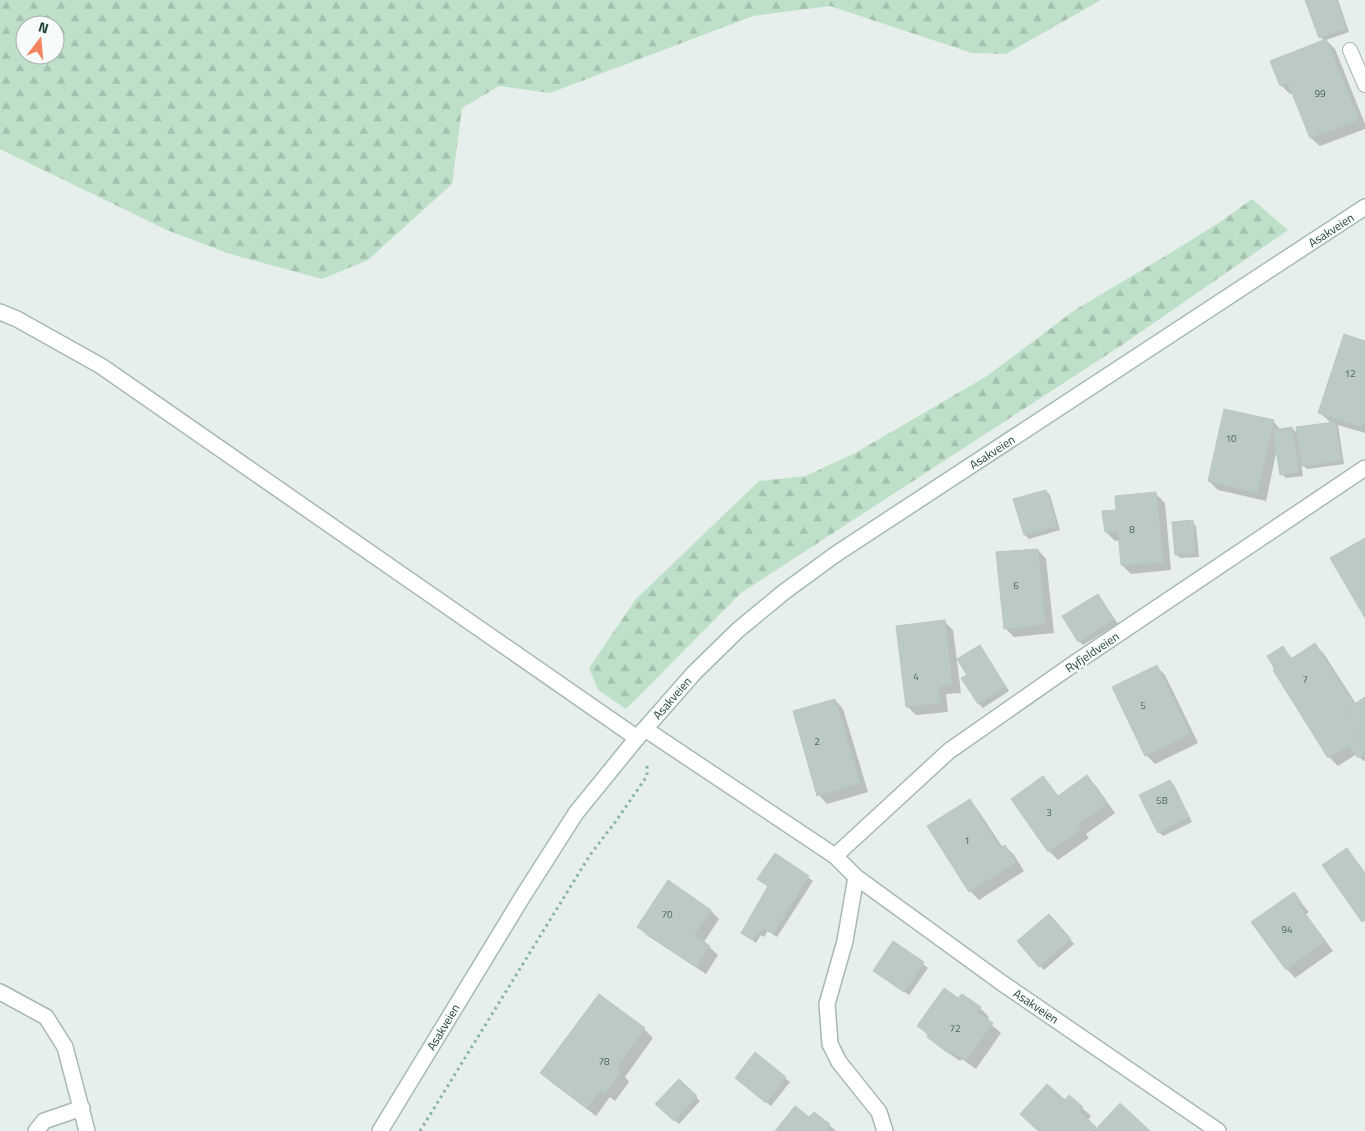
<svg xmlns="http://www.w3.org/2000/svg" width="1365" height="1131" font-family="'Titillium Web',sans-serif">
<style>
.forest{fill:url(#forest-firs);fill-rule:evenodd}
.shadow{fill:#0003}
.building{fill:#bbcac4;stroke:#b8c9c2}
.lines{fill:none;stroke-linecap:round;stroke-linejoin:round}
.service-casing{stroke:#a8b8b2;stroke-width:16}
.minor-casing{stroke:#a8b8b2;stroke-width:18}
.secondary-casing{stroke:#a4bbb3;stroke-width:18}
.path{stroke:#86b3a5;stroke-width:3;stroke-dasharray:2.5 4;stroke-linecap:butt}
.service{stroke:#fff;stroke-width:14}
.minor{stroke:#fff;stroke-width:15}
.secondary{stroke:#fff;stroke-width:15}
.labels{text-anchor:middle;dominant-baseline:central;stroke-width:4;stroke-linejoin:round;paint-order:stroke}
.number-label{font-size:10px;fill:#4a645c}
.street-label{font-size:12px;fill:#24423a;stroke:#f7fbf9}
</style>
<defs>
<pattern id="forest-firs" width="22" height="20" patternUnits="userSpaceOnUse" patternTransform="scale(1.25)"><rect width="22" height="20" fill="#bfe0c8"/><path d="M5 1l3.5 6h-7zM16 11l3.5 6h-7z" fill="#a4c1ad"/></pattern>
</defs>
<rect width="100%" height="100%" fill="#e6efeb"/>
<!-- forest -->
<g class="forest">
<path d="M0 0H1101L1006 54 972 53 830 6 753 16 550 93 499 86 462 108 452 184 368 260 322 279 227 253 167 230 0 149ZM25 25H55V55H25Z"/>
<path d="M1252 199 1288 230 1122 345 741 593 626 709 598 690 589 668 636 599 759 481 806 476 857 452 987 376 1075 310 1172 252 1220 222Z"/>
</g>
<!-- shadow -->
<g class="shadow">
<path d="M1307 0H1338L1349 32 1326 40 1335 49 1365 124V129L1320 146 1311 138 1294 93 1290 94 1281 85 1324 41 1320 37Z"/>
<path d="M1365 342V433L1338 425 1344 464 1307 469 1301 463 1303 476 1286 478 1282 474 1277 449 1266 501 1218 490 1209 481 1273 421 1281 430 1292 428 1299 435 1331 423 1320 413Z"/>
<path d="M1046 491 1050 495 1060 530 1029 539 1025 535 1015 500Z"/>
<path d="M1156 494 1165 503 1171 570 1131 574 1122 565 1120 540 1115 541 1106 532 1118 511Z"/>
<path d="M1192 522 1196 526 1199 557 1180 558 1176 554Z"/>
<path d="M1038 550 1046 559 1054 633 1014 637 1005 628Z"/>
<path d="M1098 595 1118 624 1083 645 1079 641Z"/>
<path d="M944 621 953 630 961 693 946 694 948 712 916 715 907 706Z"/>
<path d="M1315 645 1324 654 1356 704 1365 698V760L1363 761 1357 754 1338 766 1329 757 1276 670 1283 648 1293 659Z"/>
<path d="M980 647 1009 691 983 708 979 704 969 675Z"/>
<path d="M1157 667 1165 675 1198 743 1155 764 1146 755Z"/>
<path d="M835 700 843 709 868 792 827 804 819 795Z"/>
<path d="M1043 777 1059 797 1087 777 1096 786 1115 813 1086 834 1089 838 1058 860 1049 851 1013 799Z"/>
<path d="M1170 781 1174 785 1192 822 1163 836 1159 832Z"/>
<path d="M970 801 978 810 1003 848 1005 846 1014 855 1024 871 979 900 970 891Z"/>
<path d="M775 855 813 881 777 937 768 931 764 937 761 935 756 943 743 933 769 887 759 879Z"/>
<path d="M1293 893 1309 912 1306 914 1333 951 1295 978 1287 969Z"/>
<path d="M710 910 719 919 704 942 718 955 706 974 648 936 639 927Z"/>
<path d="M1053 919 1074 944 1044 970 1040 966Z"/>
<path d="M893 943 928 968 909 995 879 974Z"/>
<path d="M599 996 644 1029 653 1038 625 1077 629 1082 615 1101 610 1097 596 1116 551 1082 542 1073Z"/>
<path d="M962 996 980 1008 989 1017 987 1021 1001 1033 976 1069 962 1059 960 1061 938 1046 919 1026 959 1000Z"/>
<path d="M755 1054 790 1082 771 1106 736 1078Z"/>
<path d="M679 1080 700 1101 679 1124 661 1108Z"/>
<path d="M1120 1105 1148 1131H1039L1082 1108 1091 1116 1087 1121 1097 1130Z"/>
<path d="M810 1119 829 1125 836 1131H777Z"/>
</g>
<!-- building -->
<g class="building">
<path d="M1305 0H1336L1346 28 1319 38Z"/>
<path d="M1326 39 1359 120 1310 138 1288 83 1280 86 1270 61Z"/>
<path d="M1344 334 1365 341V418L1362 427 1318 413Z"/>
<path d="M1224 409 1274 420 1257 493 1208 481Z"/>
<path d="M1335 422 1341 461 1302 466 1296 427Z"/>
<path d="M1292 427 1299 472 1280 475 1273 430Z"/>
<path d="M1046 490 1057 526 1024 535 1013 499Z"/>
<path d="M1156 492 1163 562 1121 565 1118 531 1105 532 1102 511 1116 510 1115 496Z"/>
<path d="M1193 520 1195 553 1175 555 1172 522Z"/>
<path d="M1365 538V618L1330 558Z"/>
<path d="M1038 549 1045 624 1004 629 996 552Z"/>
<path d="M1098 594 1114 619 1078 642 1062 616Z"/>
<path d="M945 620 952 684 938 686 940 703 906 707 896 626Z"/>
<path d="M1315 643 1354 704 1344 711 1361 738 1328 758 1273 670H1275L1267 656 1283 646 1291 659Z"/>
<path d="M980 645 1006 687 978 704 961 678 967 675 957 659Z"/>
<path d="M1157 665 1190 734 1145 756 1112 687Z"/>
<path d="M1365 697V753L1358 758 1349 745 1361 738 1344 711Z"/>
<path d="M835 699 860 783 817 796 793 711Z"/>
<path d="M1087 775 1107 804 1078 824 1081 829 1048 852 1011 799 1043 776 1058 796Z"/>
<path d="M1170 780 1189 817 1158 833 1139 795Z"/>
<path d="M970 799 1000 848 1005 845 1016 862 969 892 927 826Z"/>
<path d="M1347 848 1365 873V920L1362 922 1322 865Z"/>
<path d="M775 853 809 876 773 934 763 928 759 934 757 932 752 940 741 933 768 886 757 879Z"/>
<path d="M668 880 711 910 694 935 710 946 696 967 637 927Z"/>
<path d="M1294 892 1301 902 1298 904 1325 941 1286 970 1251 922Z"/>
<path d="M1049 914 1071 939 1039 967 1017 941Z"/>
<path d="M893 941 924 962 904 992 873 971Z"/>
<path d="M944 988 958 998 962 994 981 1007 977 1012 993 1023 966 1061 952 1051 950 1054 927 1037 929 1034 917 1026Z"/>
<path d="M599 994 645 1028 616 1068 621 1072 605 1094 600 1089 587 1108 540 1073Z"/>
<path d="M755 1052 786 1077 766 1103 735 1078Z"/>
<path d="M679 1079 697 1096 674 1121 655 1104Z"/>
<path d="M1047 1084 1065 1100 1069 1095 1083 1107 1079 1111 1096 1127 1092 1131H1038L1020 1114Z"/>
<path d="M1120 1103 1150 1131H1098L1096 1129Z"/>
<path d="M795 1106 809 1117 814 1112 830 1124 826 1131H775Z"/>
</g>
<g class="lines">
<!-- service casing -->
<g class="service-casing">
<path id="service" d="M1350 50 1365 85"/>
</g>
<!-- minor casing -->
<g class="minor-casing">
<g id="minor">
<path d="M0 312 17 319 101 366 637 738"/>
<path d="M645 729 835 856 856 877 1002 983 1218 1131"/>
<path d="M835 856 949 751 1072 665 1365 468"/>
<path d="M856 877 845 941 827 1004 830 1044 839 1062 879 1112 885 1131"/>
<path d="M0 992 46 1017 65 1047 87 1131"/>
<path d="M36 1131 44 1121 82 1108"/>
</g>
</g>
<!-- secondary casing -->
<g class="secondary-casing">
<path id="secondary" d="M380 1131 523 896 576 813 637 738 694 673 738 630 784 592 836 554 1365 207"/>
</g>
<!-- path -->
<path class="path" d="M420 1131 590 855 616 821 647 776V763"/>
<!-- service -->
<use href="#service" class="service"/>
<!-- minor -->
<use href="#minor" class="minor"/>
<!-- secondary -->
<use href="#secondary" class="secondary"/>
</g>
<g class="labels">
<!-- number labels -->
<g class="number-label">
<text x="1320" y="93">99</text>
<text x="1350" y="373">12</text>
<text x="1231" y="438">10</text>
<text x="1132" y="529">8</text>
<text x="1016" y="585">6</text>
<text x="916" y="676">4</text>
<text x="1305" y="679">7</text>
<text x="1143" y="705">5</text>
<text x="817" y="741">2</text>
<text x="1162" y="800">5B</text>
<text x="1049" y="812">3</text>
<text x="967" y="840">1</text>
<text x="667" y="914">70</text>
<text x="1287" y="929">94</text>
<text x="955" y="1028">72</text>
<text x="604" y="1061">78</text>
</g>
<!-- street labels -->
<g class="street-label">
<text transform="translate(1331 230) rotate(-33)">Asakveien</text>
<text transform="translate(992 452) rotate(-33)">Asakveien</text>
<text transform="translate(1092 652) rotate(-34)">Ryfjeldveien</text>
<text transform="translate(672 698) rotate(-49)">Asakveien</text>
<text transform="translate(1036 1006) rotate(34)">Asakveien</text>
<text transform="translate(443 1027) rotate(-59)">Asakveien</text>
</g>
</g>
<!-- north arrow -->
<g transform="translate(40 40) rotate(16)"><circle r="24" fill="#f7fbf9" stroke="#a3b1ad"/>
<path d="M0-4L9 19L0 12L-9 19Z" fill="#f4845f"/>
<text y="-8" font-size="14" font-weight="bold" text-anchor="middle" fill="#24423a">N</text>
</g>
</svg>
